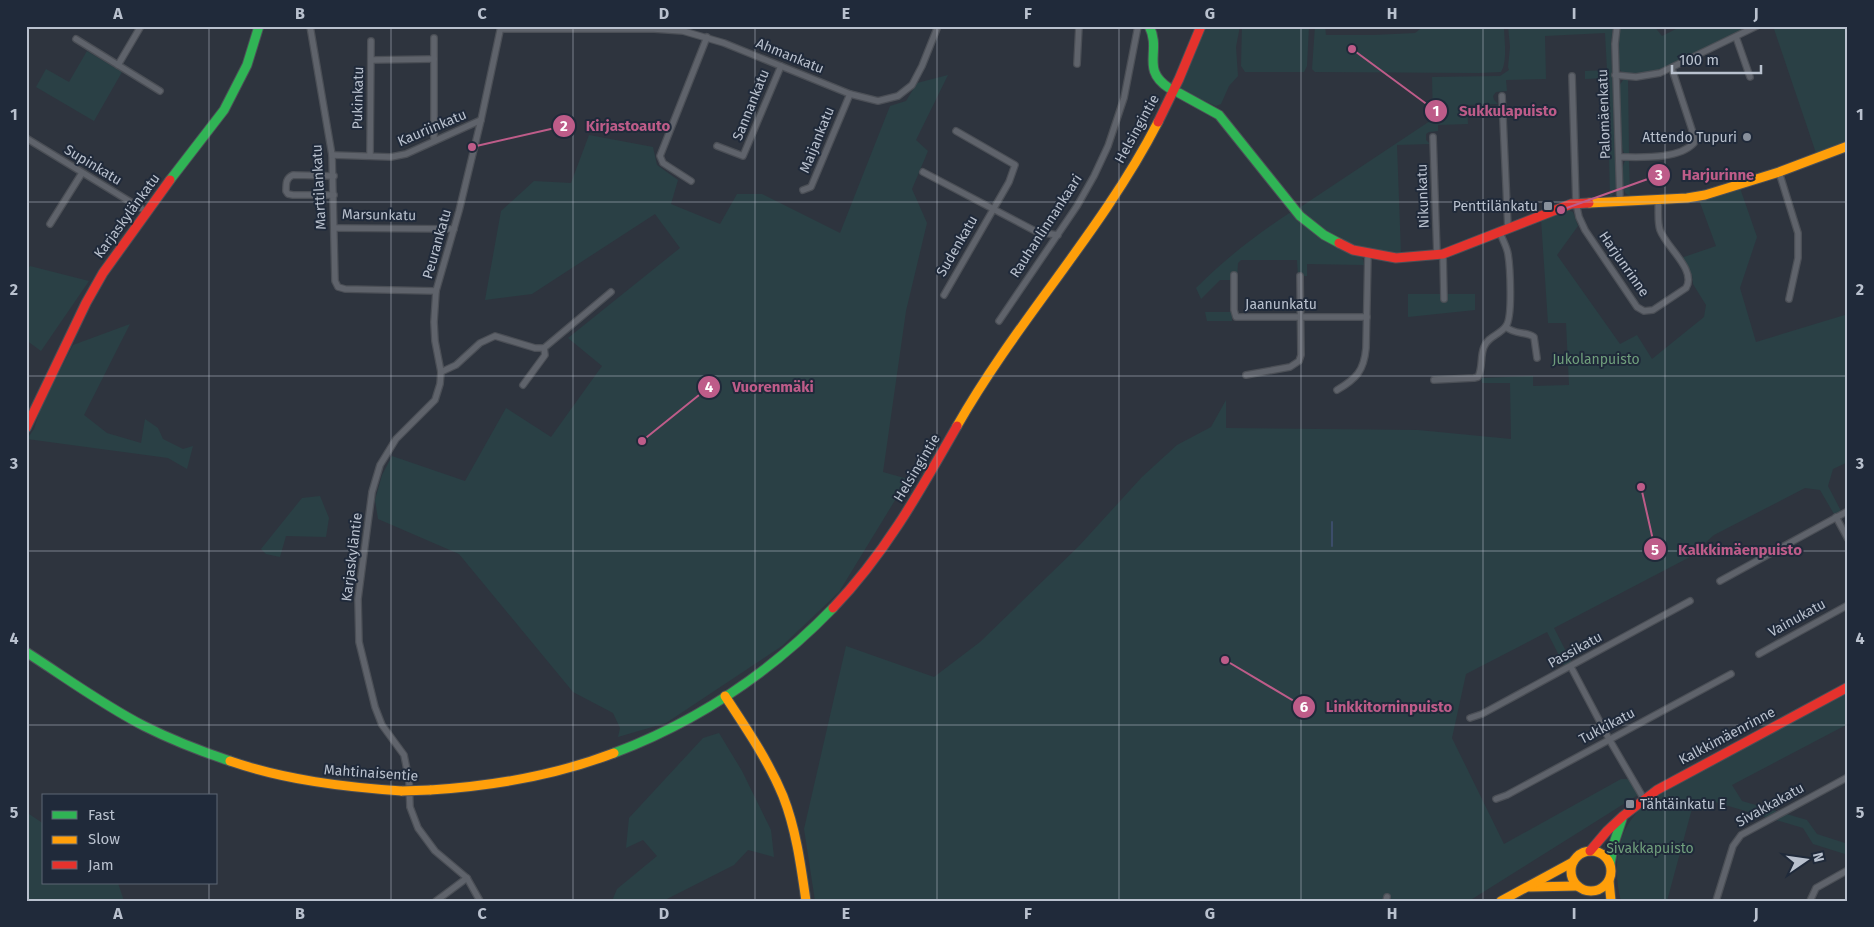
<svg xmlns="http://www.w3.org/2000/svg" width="1874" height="927" font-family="'Fira Sans',sans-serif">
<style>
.green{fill:#2a4045}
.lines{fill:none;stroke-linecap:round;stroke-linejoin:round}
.stream{stroke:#3c4d6a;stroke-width:2}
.street-casing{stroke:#4b4f56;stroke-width:8}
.fast-casing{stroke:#4b4f56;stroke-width:11}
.slow-casing{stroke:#4b4f56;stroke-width:11}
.jam-casing{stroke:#4b4f56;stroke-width:11}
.street{stroke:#5f636b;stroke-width:5.5}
.fast{stroke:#30b455;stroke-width:9}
.slow{stroke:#ff9f0a;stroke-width:9}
.jam{stroke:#e5322d;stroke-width:9}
.slow-bridge-casing{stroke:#4c515b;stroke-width:11;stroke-linecap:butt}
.slow-bridge{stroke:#ff9f0a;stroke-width:9}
.grid{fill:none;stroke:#b9c1ce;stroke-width:1;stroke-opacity:0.55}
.poi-dot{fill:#88909c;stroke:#202a3a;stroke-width:2}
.labels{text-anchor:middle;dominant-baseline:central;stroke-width:4;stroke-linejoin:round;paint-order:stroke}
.street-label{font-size:14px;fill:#b9c1ce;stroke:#202a3a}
.poi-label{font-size:14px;fill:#b9c1ce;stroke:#202a3a;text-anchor:end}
.park-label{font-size:14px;fill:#709f7c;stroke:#202a3a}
.leader{fill:none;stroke:#be5c89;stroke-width:2}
.callout-dot{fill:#be5c89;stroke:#202a3a;stroke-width:2}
.mark-label{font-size:15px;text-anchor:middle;font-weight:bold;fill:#fff}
.callout-label{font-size:15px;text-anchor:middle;font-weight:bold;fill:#be5c89;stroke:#202a3a;stroke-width:4;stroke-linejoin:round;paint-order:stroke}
.neatline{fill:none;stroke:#b9c1ce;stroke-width:2}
.grid-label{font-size:16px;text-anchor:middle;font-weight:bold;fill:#b9c1ce}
</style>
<rect width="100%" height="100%" fill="#2e343e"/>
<!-- green -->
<g class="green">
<path d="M1206 26H1240L1236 47 1238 76 1229 86 1221 104 1216 106 1179 90Z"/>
<path d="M1242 26H1309L1307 66 1304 72H1245L1241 66Z"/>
<path d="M1315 26H1325L1326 35H1374L1415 33 1424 26H1504C1504 39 1508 61 1501 72L1479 73 1315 72 1312 69Z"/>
<path d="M1508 26H1613L1611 43 1616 187 1612 196 1610 197 1607 78 1585 79V71L1607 70 1605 33 1545 36 1546 79 1506 80 1507 91 1496 92 1493 96 1494 100 1498 104 1467 105 1468 124 1438 125V131L1429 132 1426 134V140L1430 144 1397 145 1401 254C1363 250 1324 239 1299 208L1433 119 1432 77 1500 76 1509 70 1508 67 1510 47Z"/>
<path d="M1621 26H1654L1662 36 1682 26H1738L1741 30C1719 41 1644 87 1622 72 1615 67 1619 34 1621 26Z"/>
<path d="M1773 26H1848V141L1816 153Z"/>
<path d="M87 51 122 72 94 121 36 87 46 69 69 82Z"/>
<path d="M948 75 916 140 928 151 912 189 927 223 906 311 883 472 908 479 839 592 782 646 666 723 618 737 620 728 613 713 573 692 459 554 378 519 375 500 382 475 392 456 465 481 506 408 551 437 602 366 568 338 680 248 655 214 532 294 485 300 501 211 534 181 571 183 589 135 653 147 657 165 678 180 671 204 720 224 737 194H762L840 233 890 106 906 101 917 83Z"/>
<path d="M1628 79 1629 154 1624 153 1622 147 1619 86 1623 80Z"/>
<path d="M1629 160 1630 196C1627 194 1625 194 1624 190 1621 184 1621 167 1625 161Z"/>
<path d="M1740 188 1757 237 1740 288 1756 342 1848 314V462L1833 469 1828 486 1841 511 1834 514 1820 490 1805 488 1714 535 1688 558 1554 628 1572 663 1565 667 1547 632 1466 674 1452 738 1504 844 1621 779H1629L1638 795 1469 901H815L804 829 846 646 934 677 980 642 1079 546 1142 477 1177 445 1211 427 1226 400V428L1418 430 1511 439 1510 383H1482L1481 378 1533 376V386L1569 385 1566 323H1548L1541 219 1566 209 1573 212 1578 226 1557 255 1620 344 1637 335 1652 359 1704 317 1706 305 1693 284 1692 275 1681 258 1716 246 1699 200Z"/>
<path d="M1291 212 1305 224 1360 256 1363 259 1364 265 1307 264V276H1298L1297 260H1241L1238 263 1237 280H1220L1201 299 1196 288C1226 258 1256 235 1291 212Z"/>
<path d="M30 266 89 281 41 351 26 340V272Z"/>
<path d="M1408 294H1475V310L1408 317Z"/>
<path d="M1205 312H1232V321H1207Z"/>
<path d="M130 324 84 415 107 433 141 443 145 419 158 428 163 439 183 449 193 446 187 469 168 458 27 439 34 429 41 407 73 345Z"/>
<path d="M320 496 329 518 326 537 286 536 280 557 266 554 261 549 302 498Z"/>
<path d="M1848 692V724L1732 785 1742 801 1807 820 1817 834 1848 844V855L1813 844 1803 828 1705 799 1693 805 1667 901H1621C1614 877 1615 841 1631 820 1637 811 1646 804 1653 797Z"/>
<path d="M719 733 742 771 771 830 774 857 748 850 734 865 663 901H612L617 889 657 856 643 840 626 848 629 818 703 738Z"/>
<path d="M26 812 44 824V883H118L124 901H26Z"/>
</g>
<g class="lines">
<!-- stream -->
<path class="stream" d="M1332 546V522"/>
<!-- street casing -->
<g class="street-casing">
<g id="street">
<path d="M310 26 332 155 335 281 338 287 345 289 436 291"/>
<path d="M1617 26 1615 44 1620 200"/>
<path d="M501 29H654L683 31 724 43 850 94 878 101 898 96 912 85 922 66 938 26"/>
<path d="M1736 37 1750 77"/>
<path d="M76 39 118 65 141 26"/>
<path d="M371 60 434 59"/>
<path d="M1077 64 1079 26"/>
<path d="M118 65 160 91"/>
<path d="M1615 75 1636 77 1660 73 1757 26"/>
<path d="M1572 76 1576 203 1579 217 1585 230 1637 307 1644 311 1653 310 1686 288C1697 270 1666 247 1660 230 1657 221 1659 209 1658 199"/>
<path d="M1502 96 1508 229"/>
<path d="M1433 137 1437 255"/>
<path d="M26 138 147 212"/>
<path d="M434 141V38"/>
<path d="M717 146 743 156 781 66"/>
<path d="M332 155 391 157 406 154 481 120"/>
<path d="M370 156 371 41"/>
<path d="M1619 157C1640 157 1678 160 1694 143V136L1672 69"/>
<path d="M923 172 1037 232 1058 235"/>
<path d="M1779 172 1798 233V258L1789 299"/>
<path d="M691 181 663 163 660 156 707 37"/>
<path d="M803 190 811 187 850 94"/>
<path d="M334 195H293L288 194 286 191C286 183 286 178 293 175L334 176"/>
<path d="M50 224 82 173"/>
<path d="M334 228 454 229"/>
<path d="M1443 254 1444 299"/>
<path d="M1234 275V310L1236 317H1367"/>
<path d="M944 295 1009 182 1015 165 956 131"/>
<path d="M999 321 1077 206 1094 176 1108 146 1124 98 1138 26"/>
<path d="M1506 327C1515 335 1525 331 1534 337L1537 358"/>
<path d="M441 372 456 365 480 343 495 336 535 348H544L611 292"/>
<path d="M1246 375 1290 367 1299 361 1301 355 1300 276"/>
<path d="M1434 380 1474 378 1478 377C1483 367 1480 356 1484 347 1488 336 1500 335 1506 326 1513 317 1510 266 1508 254 1507 247 1502 239 1500 232"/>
<path d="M523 385 545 355 544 348"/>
<path d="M1337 390C1356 379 1364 371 1366 348L1368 253"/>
<path d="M1836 517 1848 539"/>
<path d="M1720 581 1848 511"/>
<path d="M1759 654 1848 605"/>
<path d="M1571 667 1609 739 1644 799"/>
<path d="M1470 718 1482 714 1690 601"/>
<path d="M1496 799 1507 795 1731 674"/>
<path d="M436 901 467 878"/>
<path d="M480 901 467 878 435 851 418 828 410 807 409 780 404 755 382 725 375 707 359 642 358 599 372 492 380 465 396 439 435 400 440 384 441 372 435 341 434 322 436 291 459 211 481 120 501 26"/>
<path d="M1386 901 1387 897"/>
<path d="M1716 901 1733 846 1741 835 1848 777"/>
<path d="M1810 901 1816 888 1848 870"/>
</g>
</g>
<!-- fast casing -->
<g class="fast-casing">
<g id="fast">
<path d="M1149 26C1162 51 1140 69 1169 88"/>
<path d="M1179 93 1219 115 1300 216 1324 235 1339 243"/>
<path d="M170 180 224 110 247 65 259 26"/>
<path d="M26 652C65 677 103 705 144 726 172 740 200 751 230 761"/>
<path d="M614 753C696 722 771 672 833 608"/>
<path d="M1610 864 1614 843 1622 819"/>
</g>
</g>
<!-- slow casing -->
<g class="slow-casing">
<g id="slow">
<path d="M1589 203 1687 198 1705 195 1779 172 1848 146"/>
<path d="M957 426C1017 320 1102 231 1158 122"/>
<path d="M725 696C746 728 768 760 783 796 796 829 801 866 806 901"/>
<path d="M230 761C285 780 344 787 402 791"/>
<path d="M430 790C494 786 554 776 614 753"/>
<circle cx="1591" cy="871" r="20"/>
<path d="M1609 881 1611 901"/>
<path d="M1530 887 1577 886"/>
<path d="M1501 901 1573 862"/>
</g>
</g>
<!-- jam casing -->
<g class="jam-casing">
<g id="jam">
<path d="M1158 122 1179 79 1201 26"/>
<path d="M1339 243 1353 250 1396 258 1443 254 1571 204 1589 203"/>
<path d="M26 428 86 303 103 273 170 180"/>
<path d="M833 608C885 554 920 491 957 426"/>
<path d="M1590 851 1607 831 1623 816 1657 790 1848 687"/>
</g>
</g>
<!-- street -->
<use href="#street" class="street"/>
<!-- fast -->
<use href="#fast" class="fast"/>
<!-- slow -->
<use href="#slow" class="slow"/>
<!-- jam -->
<use href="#jam" class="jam"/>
<!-- slow-bridge casing -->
<g class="slow-bridge-casing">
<path id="slow-bridge" d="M402 791 430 790"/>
</g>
<!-- slow-bridge -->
<use href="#slow-bridge" class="slow-bridge"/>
</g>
<!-- grid -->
<path class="grid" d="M209 26V796M391 26V901M573 26V901M755 26V901M937 26V901M1119 26V901M1301 26V901M1483 26V901M1665 26V901M26 202H1848M26 376H1848M26 551H1848M26 725H1848M209 883V901"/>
<!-- markers -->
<g class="poi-dot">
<circle cx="1747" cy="137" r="5"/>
<rect x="1543" y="201" width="10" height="10" rx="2.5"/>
<rect x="1625" y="799" width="10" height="10" rx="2.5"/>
</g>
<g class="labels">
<!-- street labels -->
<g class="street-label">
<text transform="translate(790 56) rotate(22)">Ahmankatu</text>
<text transform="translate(358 98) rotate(-89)">Pukinkatu</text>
<text transform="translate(751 105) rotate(-68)">Sannankatu</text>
<text transform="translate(1604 114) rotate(-92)">Palomäenkatu</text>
<text transform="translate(432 128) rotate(-23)">Kauriinkatu</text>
<text transform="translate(1137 129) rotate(-61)">Helsingintie</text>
<text transform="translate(817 140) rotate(-68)">Maijankatu</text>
<text transform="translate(93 165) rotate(31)">Supinkatu</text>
<text transform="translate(319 187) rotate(-93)">Marttilankatu</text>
<text transform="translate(1423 196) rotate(-92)">Nikunkatu</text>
<text transform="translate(379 215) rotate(1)">Marsunkatu</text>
<text transform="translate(127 216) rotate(-54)">Karjaskylänkatu</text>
<text transform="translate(1046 226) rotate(-57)">Rauhanlinnankaari</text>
<text transform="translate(437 244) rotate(-74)">Peurankatu</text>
<text transform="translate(957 246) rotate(-60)">Sudenkatu</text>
<text transform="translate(1624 264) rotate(55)">Harjunrinne</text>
<text x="1281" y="304">Jaanunkatu</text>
<text transform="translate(917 468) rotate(-59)">Helsingintie</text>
<text transform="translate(352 557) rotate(-83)">Karjaskyläntie</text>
<text transform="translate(1797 618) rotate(-29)">Vainukatu</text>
<text transform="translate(1575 650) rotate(-29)">Passikatu</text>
<text transform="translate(1607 726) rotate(-28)">Tukkikatu</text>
<text transform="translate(1727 736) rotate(-28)">Kalkkimäenrinne</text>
<text transform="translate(371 773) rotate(4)">Mahtinaisentie</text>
<text transform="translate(1770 805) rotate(-29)">Sivakkakatu</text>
</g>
<!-- poi labels -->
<g class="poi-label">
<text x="1737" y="137">Attendo Tupuri</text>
<text x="1538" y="206">Penttilänkatu</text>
<text x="1640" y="804" text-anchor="start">Tähtäinkatu E</text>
</g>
<!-- park labels -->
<g class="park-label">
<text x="1596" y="359">Jukolanpuisto</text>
<text x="1650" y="848">Sivakkapuisto</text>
</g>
</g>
<!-- callouts -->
<path class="leader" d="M1352 49L1436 111M472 147L564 126M1561 210L1659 175M642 441L709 387M1641 487L1655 549M1225 660L1304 707"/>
<g class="callout-dot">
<circle cx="1352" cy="49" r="5"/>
<circle cx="472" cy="147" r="5"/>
<circle cx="1561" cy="210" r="5"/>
<circle cx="642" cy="441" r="5"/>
<circle cx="1641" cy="487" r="5"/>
<circle cx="1225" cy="660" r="5"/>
<circle cx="1436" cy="111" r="12"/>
<circle cx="564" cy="126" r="12"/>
<circle cx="1659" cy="175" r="12"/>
<circle cx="709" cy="387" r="12"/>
<circle cx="1655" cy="549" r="12"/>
<circle cx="1304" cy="707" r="12"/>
</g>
<g class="mark-label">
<text x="1436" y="116">1</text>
<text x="564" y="131">2</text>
<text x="1659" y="180">3</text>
<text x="709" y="392">4</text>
<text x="1655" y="555">5</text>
<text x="1304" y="712">6</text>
</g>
<g class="callout-label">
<text x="1508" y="116">Sukkulapuisto</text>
<text x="628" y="131">Kirjastoauto</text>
<text x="1718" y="180">Harjurinne</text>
<text x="773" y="392">Vuorenmäki</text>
<text x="1740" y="555">Kalkkimäenpuisto</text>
<text x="1389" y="712">Linkkitorninpuisto</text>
</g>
<!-- border -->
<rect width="1874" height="927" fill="none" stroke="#202a3a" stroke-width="55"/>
<!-- legend -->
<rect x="42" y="794" width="175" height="90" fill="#202a3a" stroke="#5d6675"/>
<rect x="52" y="811" width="25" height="8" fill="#30b455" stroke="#5d6675"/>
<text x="88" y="820" font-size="15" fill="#b9c1ce">Fast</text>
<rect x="52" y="836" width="25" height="8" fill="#ff9f0a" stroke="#5d6675"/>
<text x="88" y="844" font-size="15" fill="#b9c1ce">Slow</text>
<rect x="52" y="861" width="25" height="8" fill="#e5322d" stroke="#5d6675"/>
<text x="88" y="870" font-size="15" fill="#b9c1ce">Jam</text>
<!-- north arrow -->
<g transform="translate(1806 860) rotate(77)" stroke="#202a3a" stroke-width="4" paint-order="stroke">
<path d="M0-4L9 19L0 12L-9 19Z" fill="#b9c1ce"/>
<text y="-8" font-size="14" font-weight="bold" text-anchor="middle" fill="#b9c1ce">N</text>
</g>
<!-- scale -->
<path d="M1672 65v8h89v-8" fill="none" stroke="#b9c1ce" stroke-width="2.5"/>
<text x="1679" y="65" font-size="15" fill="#b9c1ce" stroke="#202a3a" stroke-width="4" paint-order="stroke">100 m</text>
<rect x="28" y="28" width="1818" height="872" class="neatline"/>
<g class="grid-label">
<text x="118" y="19">A</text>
<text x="300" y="19">B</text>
<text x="482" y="19">C</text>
<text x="664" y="19">D</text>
<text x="846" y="19">E</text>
<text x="1028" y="19">F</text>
<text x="1210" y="19">G</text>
<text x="1392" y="19">H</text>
<text x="1574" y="19">I</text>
<text x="1756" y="19">J</text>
<text x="14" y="120">1</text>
<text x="1860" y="120">1</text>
<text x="14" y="295">2</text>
<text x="1860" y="295">2</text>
<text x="14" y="469">3</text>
<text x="1860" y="469">3</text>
<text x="14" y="644">4</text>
<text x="1860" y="644">4</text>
<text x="14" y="818">5</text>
<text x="1860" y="818">5</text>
<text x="118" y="919">A</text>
<text x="300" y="919">B</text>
<text x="482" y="919">C</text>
<text x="664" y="919">D</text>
<text x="846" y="919">E</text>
<text x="1028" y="919">F</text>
<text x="1210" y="919">G</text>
<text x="1392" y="919">H</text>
<text x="1574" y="919">I</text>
<text x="1756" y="919">J</text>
</g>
</svg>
